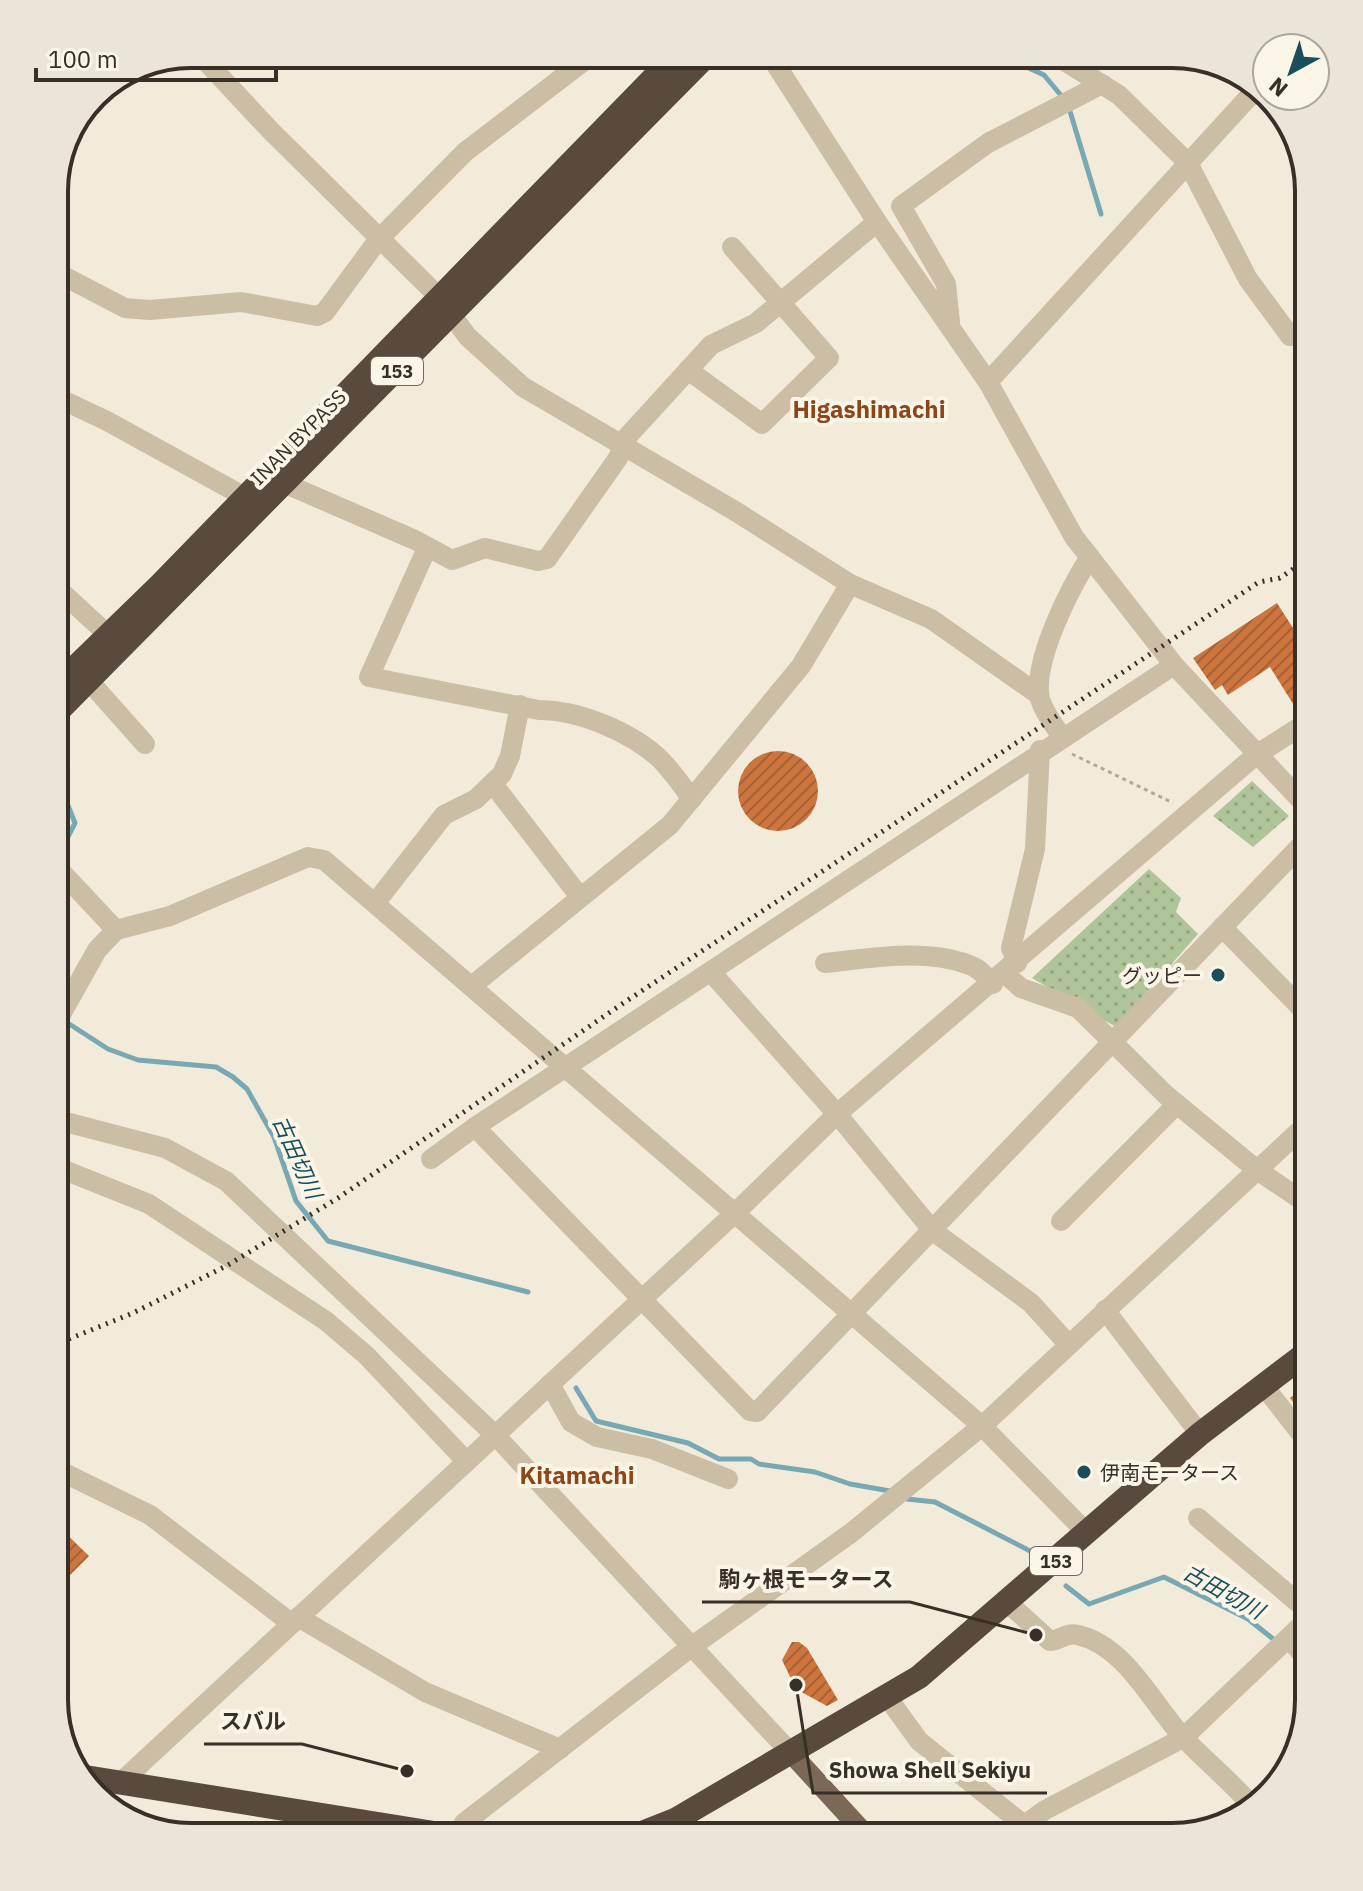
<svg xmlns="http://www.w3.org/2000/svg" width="1363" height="1891" font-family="'IBM Plex Sans','Noto Sans JP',sans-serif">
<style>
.park{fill:url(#park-dots)}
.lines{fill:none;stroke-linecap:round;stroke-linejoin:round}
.stream{stroke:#77a8b3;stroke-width:5}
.building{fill:url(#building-hatch)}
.path{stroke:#b8a78f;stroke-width:3;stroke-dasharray:4 4;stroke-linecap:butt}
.minor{stroke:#ccbda5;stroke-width:20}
.major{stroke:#7b6857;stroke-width:20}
.highway{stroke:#594a3d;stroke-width:24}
.rail{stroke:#382f27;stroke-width:5;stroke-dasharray:2 6;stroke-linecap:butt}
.poi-dot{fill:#194e5c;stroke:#fbf5e7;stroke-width:3}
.labels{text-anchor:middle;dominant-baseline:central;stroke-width:8;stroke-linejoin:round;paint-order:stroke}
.shield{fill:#fbf5e7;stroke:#726a61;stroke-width:2}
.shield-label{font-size:18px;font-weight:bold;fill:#382f27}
.street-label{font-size:20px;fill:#382f27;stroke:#fbf5e7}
.poi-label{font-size:20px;fill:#382f27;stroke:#fbf5e7;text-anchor:end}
.water-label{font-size:22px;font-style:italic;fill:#194e5c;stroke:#fbf5e7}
.quarter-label{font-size:24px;font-weight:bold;fill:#8d461a;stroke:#fbf5e7}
.rim{fill:none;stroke:#382f27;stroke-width:4}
.leader{fill:none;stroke:#382f27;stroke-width:3}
.callout-dot{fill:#382f27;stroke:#fbf5e7;stroke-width:3}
.callout-label{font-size:22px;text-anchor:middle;font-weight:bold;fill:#382f27;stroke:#fbf5e7;stroke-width:8;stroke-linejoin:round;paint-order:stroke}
</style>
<defs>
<pattern id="park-dots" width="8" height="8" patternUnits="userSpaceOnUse" patternTransform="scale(2)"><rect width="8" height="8" fill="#afc499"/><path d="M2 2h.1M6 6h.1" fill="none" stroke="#8fa07d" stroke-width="1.8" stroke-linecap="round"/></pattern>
<pattern id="building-hatch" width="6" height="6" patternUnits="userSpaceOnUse" patternTransform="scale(2)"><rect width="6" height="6" fill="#ce753d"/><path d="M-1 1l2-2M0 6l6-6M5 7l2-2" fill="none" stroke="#a86033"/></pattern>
</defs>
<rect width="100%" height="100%" fill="#f3ebda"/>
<!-- park -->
<g class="park">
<path d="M1252 781 1289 816 1253 847 1213 816Z"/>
<path d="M1149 869 1181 898 1176 912 1198 934 1116 1027 1032 978Z"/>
</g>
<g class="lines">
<!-- stream -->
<g class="stream">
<path d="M998 54 1044 75 1064 99"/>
<path d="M1069 108 1101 214"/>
<path d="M54 771 75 823 60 852"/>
<path d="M63 1020 108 1049 138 1060 216 1067 233 1077 247 1089 274 1137 296 1201 328 1241 528 1292"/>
<path d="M576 1388 596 1421 688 1443 719 1459H751L759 1464 815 1472 850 1484 890 1491"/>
<path d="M907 1499 935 1502 1036 1554"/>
<path d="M1066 1586 1089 1604 1164 1577 1248 1619 1277 1642"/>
</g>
</g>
<!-- building -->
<g class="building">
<path d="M1277 603 1309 653V698L1295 707 1270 667 1228 695 1222 685 1215 690 1193 658Z"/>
<circle cx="778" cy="791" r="40"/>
<path d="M1309 1384V1423L1290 1398Z"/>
<path d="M54 1522 89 1556 54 1591Z"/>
<path d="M792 1642H799L807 1648 838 1700 827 1706 796 1689 782 1660Z"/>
</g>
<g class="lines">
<!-- path -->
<path class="path" d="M1072 754 1173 803"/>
<!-- minor -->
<g class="minor">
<path d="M199 54 270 130 438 296 467 336 523 387 735 511 850 584 931 619 1039 695"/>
<path d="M769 54 877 222 988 382 1074 537 1174 665 1309 809"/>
<path d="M1053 54 1119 95 1188 163 1248 279 1290 336 1309 325"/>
<path d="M54 271 125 308 150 310 241 302 317 316 325 312 378 240 465 152 593 54"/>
<path d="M950 322 946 284 901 206 988 143 1102 84"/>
<path d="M688 370 762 424 829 358 732 247"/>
<path d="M988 382 1257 88"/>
<path d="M54 396 107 421 245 497"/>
<path d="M286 484 415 540 452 560 485 548 538 561 547 559 618 458 627 437 711 345 756 323 877 222"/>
<path d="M427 548 369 677 539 710C579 710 631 732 660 759 672 771 682 786 692 799"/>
<path d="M54 585 119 645"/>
<path d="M1174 665 475 1127 750 1411 757 1412 1309 837"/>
<path d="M89 681 145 744"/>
<path d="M1062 737C1054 725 1044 713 1040 699 1032 662 1070 588 1090 557"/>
<path d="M493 784 580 897"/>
<path d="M376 902 444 815 476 799 502 774 510 756 520 705"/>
<path d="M1222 927 1309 1016"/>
<path d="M116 930 170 916 308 857 324 860 982 1426 1087 1533"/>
<path d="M825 963C870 958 931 947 974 967 981 970 987 978 993 984"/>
<path d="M1017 963 1011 948 1035 849 1040 750"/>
<path d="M711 972 837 1114 933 1231 1031 1303 1068 1344"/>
<path d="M1004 973 1021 988 1078 1008 1166 1095 1257 1170 1309 1205"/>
<path d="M473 985 670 825 801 666 850 584"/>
<path d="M54 1027 97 950 116 930 54 864"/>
<path d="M54 1119 165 1148 226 1181 495 1435 790 1752"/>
<path d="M431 1159 475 1127"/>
<path d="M54 1166 149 1204 326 1321 367 1356 466 1461"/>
<path d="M1061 1221 1177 1104"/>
<path d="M1105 1310 1200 1434"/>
<path d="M550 1384 571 1422 597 1437 652 1449 728 1479"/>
<path d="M1263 1385 1309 1444"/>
<path d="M54 1468 150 1515 291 1623"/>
<path d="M1198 1518 1309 1612"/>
<path d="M1008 1603 1050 1641C1061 1640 1066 1632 1078 1635 1126 1646 1153 1705 1183 1737 1206 1762 1230 1780 1253 1807"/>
<path d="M298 1617 425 1692 560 1749"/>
<path d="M1289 1639 1309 1661"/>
<path d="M888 1698 919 1741 1039 1837"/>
<path d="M121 1782 735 1213 837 1114 1256 755 1309 721"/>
<path d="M461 1837 464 1823 691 1647 851 1533 982 1426 1309 1122"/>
<path d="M1008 1837 1045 1810 1183 1738 1309 1618"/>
</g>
<!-- major -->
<path class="major" d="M790 1752 868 1837"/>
<!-- highway -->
<g class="highway">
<path d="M54 688 160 585 677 54"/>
<path d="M54 715 708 54"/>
<path d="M79 1776 459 1837"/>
<path d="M632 1837 675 1820 919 1677 1200 1434 1309 1351"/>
</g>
<!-- rail -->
<path class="rail" d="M54 1345 133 1313 228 1265 338 1198 625 1002 1259 582 1280 578 1309 558"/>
</g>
<!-- markers -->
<g class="poi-dot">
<circle cx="1218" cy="975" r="8"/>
<circle cx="1084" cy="1472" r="8"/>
</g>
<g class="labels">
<!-- shield labels -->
<g class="shield">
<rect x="371" y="357" width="52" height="28" rx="6"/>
<rect x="1030" y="1547" width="52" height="28" rx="6"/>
</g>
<g class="shield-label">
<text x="397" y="371">153</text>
<text x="1056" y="1561">153</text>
</g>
<!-- street labels -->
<g class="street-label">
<text transform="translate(298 437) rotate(-45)">INAN BYPASS</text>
</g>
<!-- poi labels -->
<g class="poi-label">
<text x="1202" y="975">グッピー</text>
<text x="1100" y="1472" text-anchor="start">伊南モータース</text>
</g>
<!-- water labels -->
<g class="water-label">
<text transform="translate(298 1157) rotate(66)">古田切川</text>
<text transform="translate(1224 1591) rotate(29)">古田切川</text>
</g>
<!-- quarter labels -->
<g class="quarter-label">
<text x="869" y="409">Higashimachi</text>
<text x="577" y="1475">Kitamachi</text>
</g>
</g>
<!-- crop -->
<path d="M0 0H1363V1891H0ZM191 68H1172A123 123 0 0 1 1295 191V1700A123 123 0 0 1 1172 1823H191A123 123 0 0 1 68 1700V191A123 123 0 0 1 191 68Z" fill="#ebe5d8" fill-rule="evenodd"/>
<path class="rim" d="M191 68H1172A123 123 0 0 1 1295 191V1700A123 123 0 0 1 1172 1823H191A123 123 0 0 1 68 1700V191A123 123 0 0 1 191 68Z"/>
<!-- callouts -->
<path class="leader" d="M1036 1635L910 1602H702M407 1771L302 1744H204M796 1685L813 1793H1047"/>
<g class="callout-dot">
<circle cx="1036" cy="1635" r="8"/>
<circle cx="407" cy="1771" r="8"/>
<circle cx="796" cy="1685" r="8"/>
</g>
<g class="callout-label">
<text x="806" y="1587">駒ヶ根モータース</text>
<text x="253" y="1729">スバル</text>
<text x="930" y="1778">Showa Shell Sekiyu</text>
</g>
<!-- north arrow -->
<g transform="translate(1291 72) rotate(220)"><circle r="38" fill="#fbf5e7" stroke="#ada69a" stroke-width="2"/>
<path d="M0-6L14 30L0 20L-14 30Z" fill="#194e5c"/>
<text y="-12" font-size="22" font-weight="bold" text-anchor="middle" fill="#382f27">N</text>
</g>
<!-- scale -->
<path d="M36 68v12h240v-12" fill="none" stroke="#382f27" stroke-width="4"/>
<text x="48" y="68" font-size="24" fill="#382f27" stroke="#fbf5e7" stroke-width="6" paint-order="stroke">100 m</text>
</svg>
